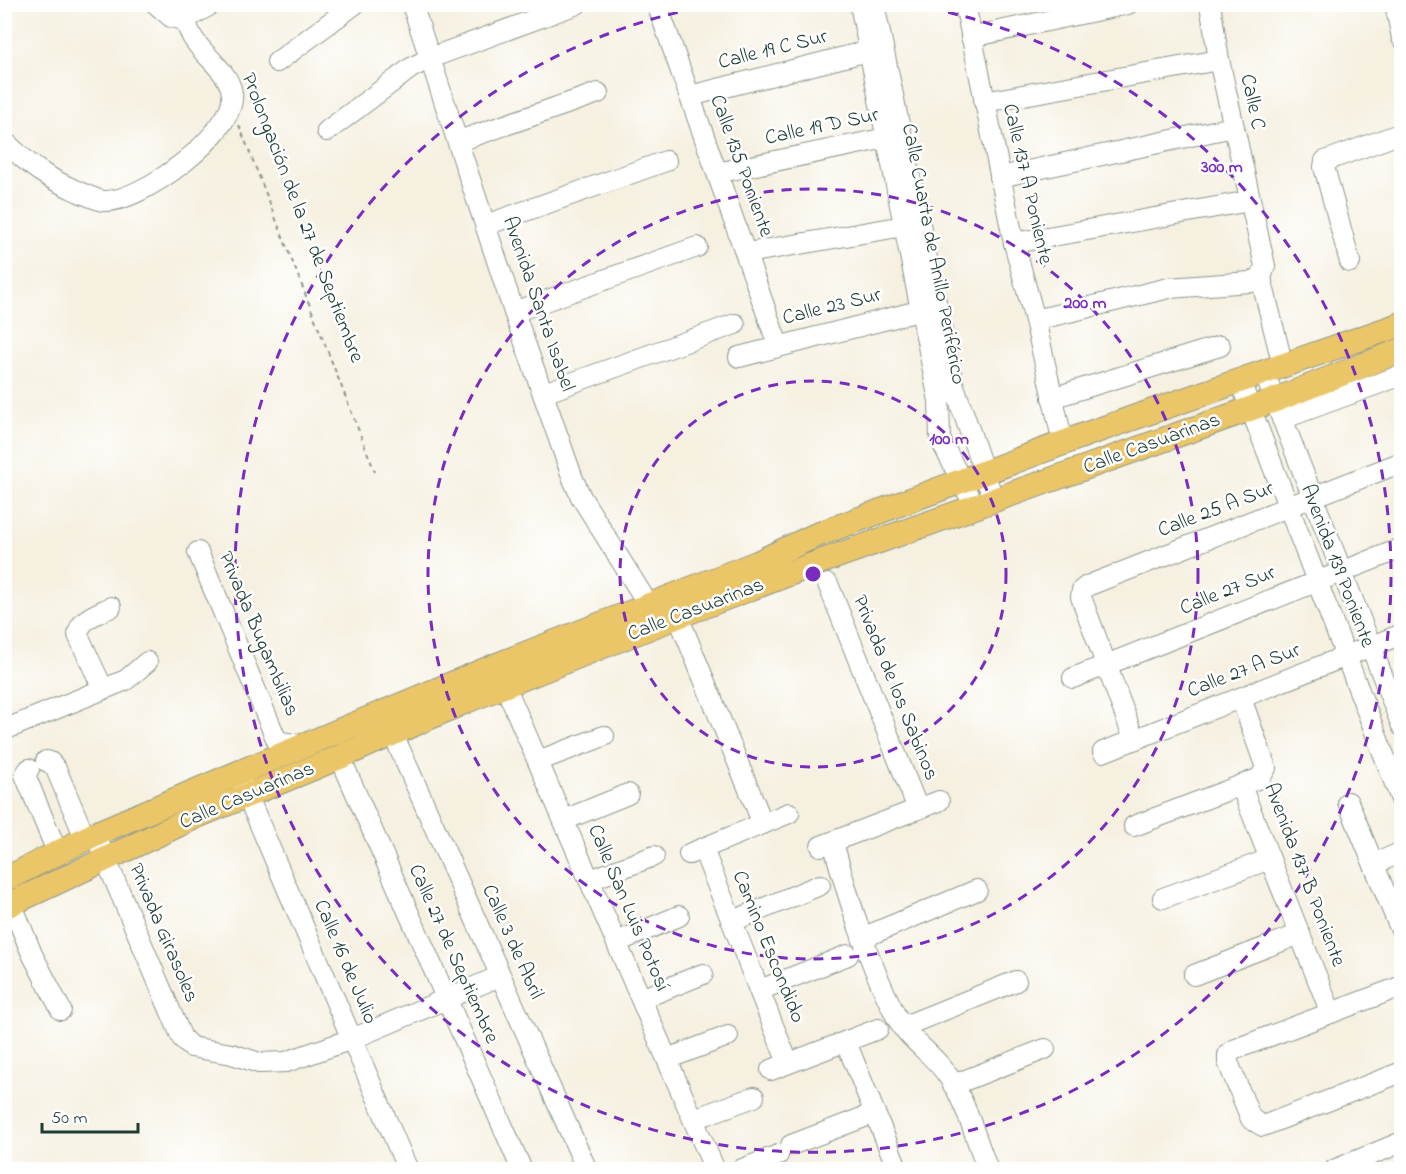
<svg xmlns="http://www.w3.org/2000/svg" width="1406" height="1174" font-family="'Indie Flower',sans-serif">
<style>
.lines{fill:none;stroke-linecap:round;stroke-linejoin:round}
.minor-casing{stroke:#8a968a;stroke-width:22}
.major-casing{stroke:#8a968a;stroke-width:26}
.path{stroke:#8a968a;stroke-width:2;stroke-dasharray:4.5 4.5;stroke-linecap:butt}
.minor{stroke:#fff;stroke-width:20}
.major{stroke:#ebc669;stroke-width:24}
.ring{fill:none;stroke:#7b2cbf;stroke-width:3;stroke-dasharray:10 8}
.labels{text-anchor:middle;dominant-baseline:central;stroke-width:5;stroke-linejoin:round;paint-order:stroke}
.street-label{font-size:21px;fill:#1f3d34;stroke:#fff}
.centre{fill:#7b2cbf;stroke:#fff;stroke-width:3}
.ring-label{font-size:18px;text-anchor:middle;font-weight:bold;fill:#7b2cbf;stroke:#fff;stroke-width:5;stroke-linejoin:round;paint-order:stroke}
</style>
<rect width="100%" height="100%" fill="#fff"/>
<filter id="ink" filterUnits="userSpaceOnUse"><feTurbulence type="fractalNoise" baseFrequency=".0167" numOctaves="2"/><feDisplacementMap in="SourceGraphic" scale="12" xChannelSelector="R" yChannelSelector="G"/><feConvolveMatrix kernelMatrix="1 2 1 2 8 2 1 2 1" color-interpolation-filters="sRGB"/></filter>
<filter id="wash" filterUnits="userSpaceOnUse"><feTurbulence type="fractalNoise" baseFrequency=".008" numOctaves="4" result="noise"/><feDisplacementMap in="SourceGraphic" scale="24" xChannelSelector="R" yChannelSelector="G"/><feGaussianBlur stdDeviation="1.35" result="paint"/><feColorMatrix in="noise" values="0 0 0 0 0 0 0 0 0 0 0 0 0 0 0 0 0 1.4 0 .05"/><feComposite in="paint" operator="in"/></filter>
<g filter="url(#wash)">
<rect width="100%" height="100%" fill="#f5f0e0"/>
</g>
<g filter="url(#ink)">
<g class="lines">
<!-- minor casing -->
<g class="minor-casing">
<g id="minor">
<path d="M156 4 171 17 184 20 212 4"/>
<path d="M412 4 514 312 573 479 581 497 648 604"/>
<path d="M657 4 778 345"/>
<path d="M860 4 939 401 940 439 975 507"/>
<path d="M874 4 953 383 994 501"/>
<path d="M965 4 1014 243 1035 320 1063 443"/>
<path d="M1210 4 1219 60 1265 266 1261 278 1283 366"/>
<path d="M1395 4 1402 38"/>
<path d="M971 37 1128 4"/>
<path d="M277 62 355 4"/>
<path d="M690 96 868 51"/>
<path d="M984 102 1219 60"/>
<path d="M327 131 411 68 430 58 577 4"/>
<path d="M4 141C33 168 43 176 79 192 87 195 96 200 104 201 141 203 238 131 232 93 227 62 183 49 185 8"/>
<path d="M459 141 598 93"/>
<path d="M717 173 896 136"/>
<path d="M1000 177 1233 127"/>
<path d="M486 225 666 161"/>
<path d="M1014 243 1250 201"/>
<path d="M747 253 904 226"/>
<path d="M1350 262 1324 167 1325 161 1402 133"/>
<path d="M514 312 697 247"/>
<path d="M1035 320 1169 288 1250 282 1261 278"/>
<path d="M739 357 934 307"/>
<path d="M1264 372 1402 726"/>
<path d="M1240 381 1402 802"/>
<path d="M544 393 735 324"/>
<path d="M1052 398 1220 346"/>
<path d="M1282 419 1402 375"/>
<path d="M198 552 277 741 306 746"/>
<path d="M828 584 918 809"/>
<path d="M678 616 763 824"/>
<path d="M500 674 715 1170"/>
<path d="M1073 678 1402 548"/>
<path d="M103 689 78 635C80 618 97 614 111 607"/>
<path d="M4 730 126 680 147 662"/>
<path d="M393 734 587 1170"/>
<path d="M1134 739 1081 597 1082 590 1087 586 1402 462"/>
<path d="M1103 752 1402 634"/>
<path d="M340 757 522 1170"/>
<path d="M46 761 50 762 56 769 86 840"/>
<path d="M538 761 604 736"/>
<path d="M29 769 25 775 58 854"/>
<path d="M242 783 408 1170"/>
<path d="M1241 786 1331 1013"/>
<path d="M1348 802 1399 926"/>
<path d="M564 820 628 794"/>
<path d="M1134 826 1260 778 1266 768 1241 698"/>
<path d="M95 834 182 1038 191 1047 232 1054 259 1063 286 1062 352 1039 500 976"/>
<path d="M833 842C849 901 867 959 895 1014 907 1039 930 1051 946 1073 965 1098 976 1140 988 1170"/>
<path d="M821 846 939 801"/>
<path d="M703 849 788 1063"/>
<path d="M689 854 789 813"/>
<path d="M1374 864 1402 852"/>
<path d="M590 880 654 856"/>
<path d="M1163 898 1270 859"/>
<path d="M12 905 32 954 61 1010"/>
<path d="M733 921 820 885"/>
<path d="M862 938 977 890"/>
<path d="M617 942 679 916"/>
<path d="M1194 975 1300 934"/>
<path d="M1402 986 1233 1050 1228 1055V1062L1251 1119 1263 1126 1402 1072"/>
<path d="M760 990 848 955"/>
<path d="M641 999 703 974"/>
<path d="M902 1027 1016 981"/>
<path d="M846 1042 898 1170"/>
<path d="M667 1059 728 1036"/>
<path d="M771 1070 878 1029"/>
<path d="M953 1085 1045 1049"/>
<path d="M694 1119 754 1097"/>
<path d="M791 1145 875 1113"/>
<path d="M740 1170 778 1155"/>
<path d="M1334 1170 1402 1142"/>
</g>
</g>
<!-- major casing -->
<g class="major-casing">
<g id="major">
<path d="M4 880 95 834 238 773 497 665 757 563 814 536 1090 433 1402 324"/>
<path d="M4 907 197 816 340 757 466 701 678 616 820 562 1275 400 1402 350"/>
</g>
</g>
<!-- path -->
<path class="path" d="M239 125 375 472"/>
<!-- minor -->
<use href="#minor" class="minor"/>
<!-- major -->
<use href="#major" class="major"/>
</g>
</g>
<!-- distance rings -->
<g class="ring">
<circle cx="813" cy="574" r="193"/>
<circle cx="813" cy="574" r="385"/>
<path d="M913 5A578 578 0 1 1 713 5"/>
</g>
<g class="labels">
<!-- street labels -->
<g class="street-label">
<text transform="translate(773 50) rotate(-14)">Calle 19 C Sur</text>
<text transform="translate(1252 102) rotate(78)">Calle C</text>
<text transform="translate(822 127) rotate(-12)">Calle 19 D Sur</text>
<text transform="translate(741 166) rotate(70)">Calle 135 Poniente</text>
<text transform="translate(1027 184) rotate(77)">Calle 137 A Poniente</text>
<text transform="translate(302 218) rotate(69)">Prolongación de la 27 de Septiembre</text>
<text transform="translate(933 254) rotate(79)">Calle Cuarta de Anillo Periférico</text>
<text transform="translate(538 304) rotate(71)">Avenida Santa Isabel</text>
<text transform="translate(832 307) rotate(-14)">Calle 23 Sur</text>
<text transform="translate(1152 444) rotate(-20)">Calle Casuarinas</text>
<text transform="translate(1216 510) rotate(-21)">Calle 25 A Sur</text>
<text transform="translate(1337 566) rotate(69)">Avenida 139 Poniente</text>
<text transform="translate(1228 591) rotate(-22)">Calle 27 Sur</text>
<text transform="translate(696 610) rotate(-21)">Calle Casuarinas</text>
<text transform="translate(258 634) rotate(67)">Privada Bugambilias</text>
<text transform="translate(1244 671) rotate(-21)">Calle 27 A Sur</text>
<text transform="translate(895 688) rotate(68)">Privada de los Sabinos</text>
<text transform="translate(247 796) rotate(-23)">Calle Casuarinas</text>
<text transform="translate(1304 875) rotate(69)">Avenida 137 B Poniente</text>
<text transform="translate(628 908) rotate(67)">Calle San Luis Potosí</text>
<text transform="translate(163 933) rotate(67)">Privada Girasoles</text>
<text transform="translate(512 942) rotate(66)">Calle 3 de Abril</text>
<text transform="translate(768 947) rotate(68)">Camino Escondido</text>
<text transform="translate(453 954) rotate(66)">Calle 27 de Septiembre</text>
<text transform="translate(345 962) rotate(67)">Calle 16 de Julio</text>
</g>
</g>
<circle cx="813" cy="574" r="9" class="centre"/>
<g class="ring-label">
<text x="1222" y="172">300 m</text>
<text x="1085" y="308">200 m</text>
<text x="949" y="444">100 m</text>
</g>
<!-- margin -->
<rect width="1406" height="1174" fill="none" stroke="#fff" stroke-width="24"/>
<!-- scale -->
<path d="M42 1123v9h96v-9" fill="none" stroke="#1f3d34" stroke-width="3"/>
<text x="51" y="1123" font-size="18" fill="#1f3d34" stroke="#ffffff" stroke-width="4.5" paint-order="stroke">50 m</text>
</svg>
